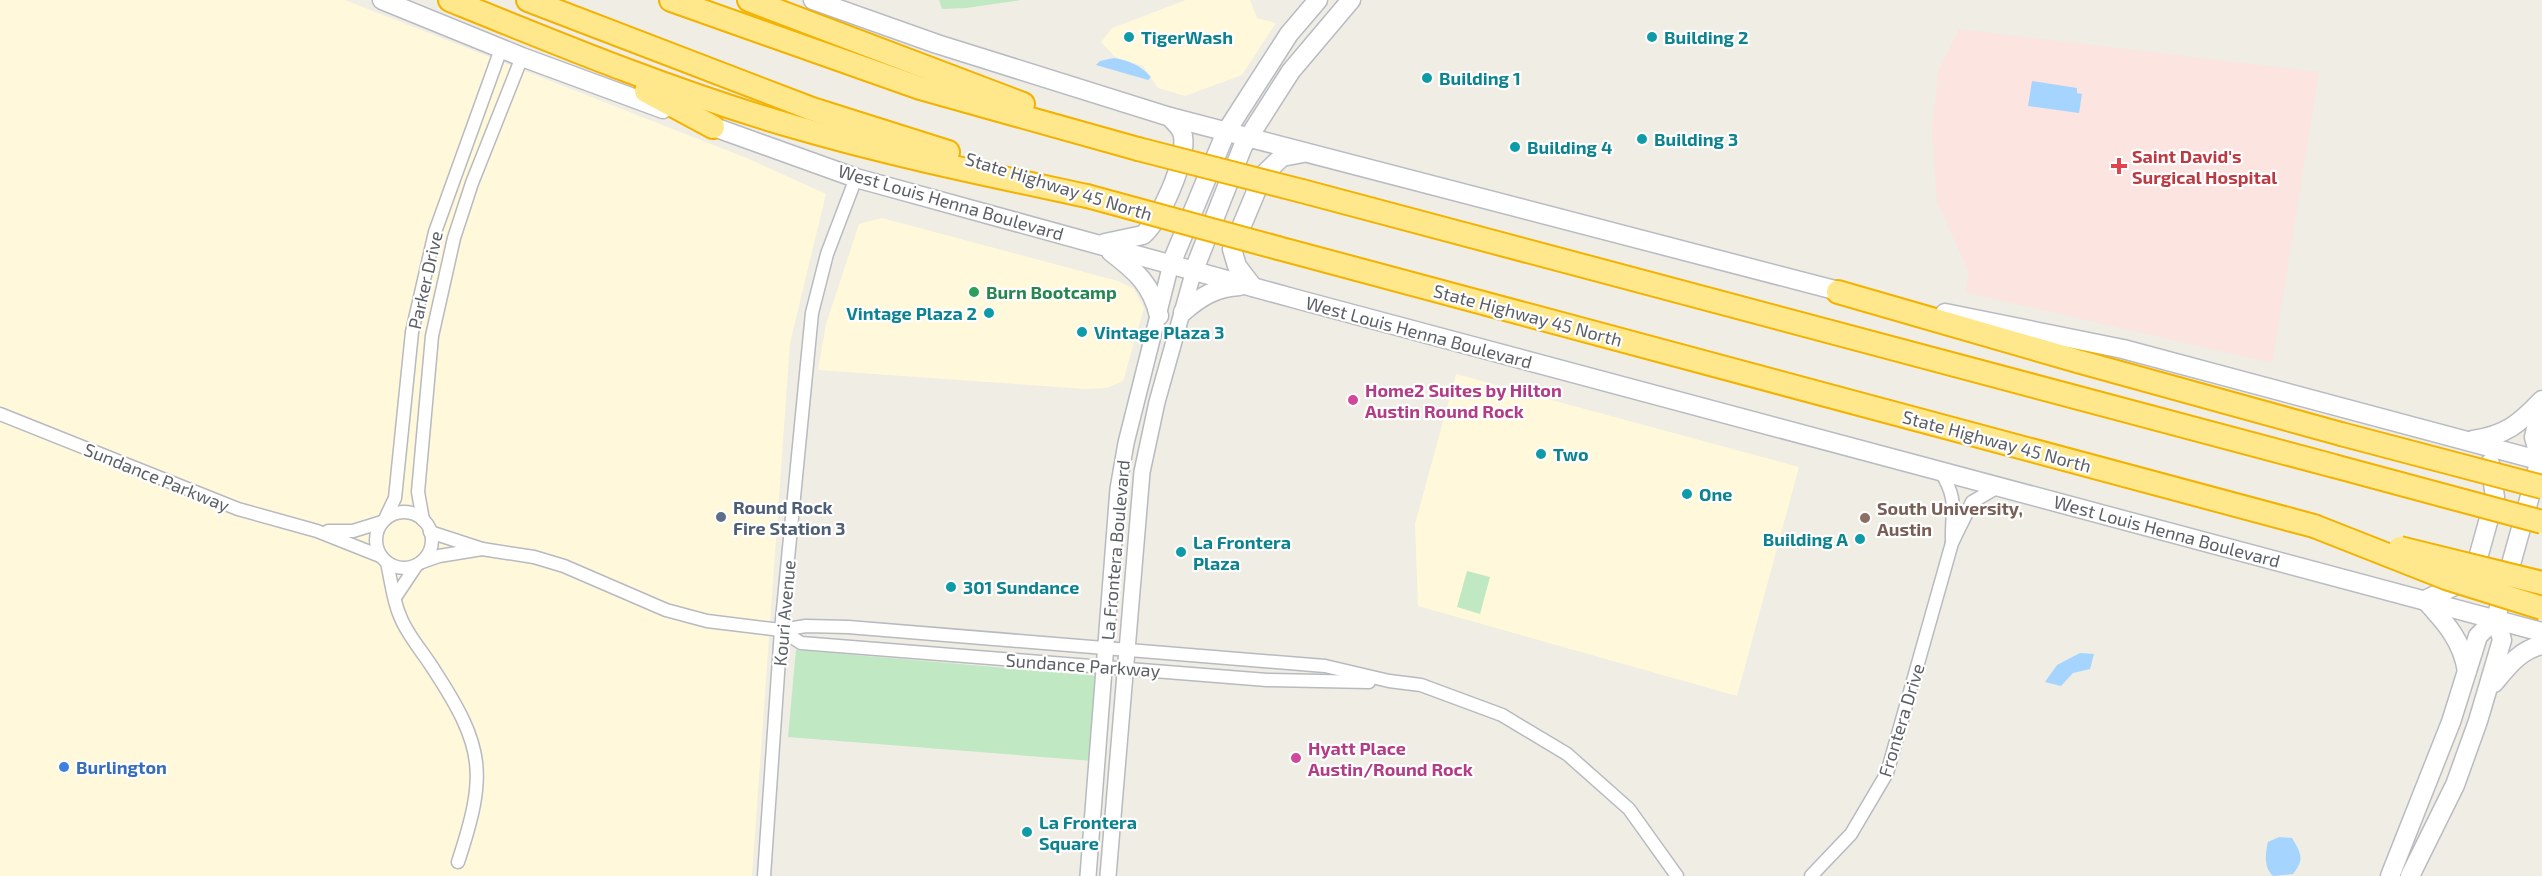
<svg xmlns="http://www.w3.org/2000/svg" width="2542" height="876" font-family="'Exo 2',sans-serif">
<style>
.commercial{fill:#fff8da}
.medical{fill:#fce4e0}
.green{fill:#c0e8c2}
.water{fill:#a5d4ff}
.lines{fill:none;stroke-linecap:round;stroke-linejoin:round}
.minor-casing{stroke:#b7babf;stroke-width:15}
.tertiary-casing{stroke:#b7babf;stroke-width:18}
.secondary-casing{stroke:#b8bbc1;stroke-width:21}
.motorway-casing{stroke:#f4b200;stroke-width:26}
.minor{stroke:#fff;stroke-width:12}
.tertiary{stroke:#fff;stroke-width:15}
.secondary{stroke:#fff;stroke-width:18}
.motorway{stroke:#ffe78c;stroke-width:22}
.motorway-bridge-casing{stroke:#f4b200;stroke-width:26;stroke-linecap:butt}
.motorway-bridge{stroke:#ffe78c;stroke-width:22}
.culture-dot{fill:#0f9aa8;stroke:#fff;stroke-width:2}
.health-dot{fill:#e0444e;stroke:#fff;stroke-width:2}
.leisure-dot{fill:#2e9e5b;stroke:#fff;stroke-width:2}
.hotel-dot{fill:#d1479c;stroke:#fff;stroke-width:2}
.service-dot{fill:#5c6f8a;stroke:#fff;stroke-width:2}
.education-dot{fill:#8d6e63;stroke:#fff;stroke-width:2}
.shop-dot{fill:#3f7fe0;stroke:#fff;stroke-width:2}
.labels{text-anchor:middle;dominant-baseline:central;stroke-width:4.5;stroke-linejoin:round;paint-order:stroke}
.culture-label{font-size:18px;font-weight:bold;fill:#0d838f;stroke:#fff;text-anchor:start}
.health-label{font-size:18px;font-weight:bold;fill:#be3a42;stroke:#fff;text-anchor:start}
.street-label{font-size:18px;fill:#5c6066;stroke:#fff}
.leisure-label{font-size:18px;font-weight:bold;fill:#27864d;stroke:#fff;text-anchor:start}
.hotel-label{font-size:18px;font-weight:bold;fill:#b23c85;stroke:#fff;text-anchor:start}
.service-label{font-size:18px;font-weight:bold;fill:#4e5e75;stroke:#fff;text-anchor:start}
.education-label{font-size:18px;font-weight:bold;fill:#785e54;stroke:#fff;text-anchor:start}
.shop-label{font-size:18px;font-weight:bold;fill:#366cbe;stroke:#fff;text-anchor:start}
</style>
<rect width="100%" height="100%" fill="#efede4"/>
<!-- commercial -->
<g class="commercial">
<path d="M0 0H345L749 159 826 194 790 343 752 876H0Z"/>
<path d="M1186 0H1250L1257 18 1276 23 1242 75 1185 96 1158 88 1143 66 1115 57 1101 42 1112 28Z"/>
<path d="M882 218 1118 281 1134 289 1144 308 1123 381 1107 388 1085 389 818 370 826 324 859 224Z"/>
<path d="M1456 374 1799 467 1737 696 1418 606 1415 524Z"/>
</g>
<!-- medical -->
<path class="medical" d="M1959 29 2319 72 2272 363 1965 292 1969 273 1937 201 1932 131 1938 72Z"/>
<!-- green -->
<g class="green">
<path d="M939 0H1021L966 8 942 9Z"/>
<path d="M1467 571 1490 577 1480 614 1457 607Z"/>
<path d="M796 650 1098 676 1093 761 788 737Z"/>
</g>
<!-- water -->
<g class="water">
<path d="M1114 58C1130 61 1140 65 1151 77L1148 80 1096 65 1100 61Z"/>
<path d="M2032 81 2077 88V93L2082 94 2079 113 2028 106Z"/>
<path d="M2080 653 2094 654 2090 669 2073 673 2061 686 2045 682 2057 665Z"/>
<path d="M2279 837 2292 838C2301 853 2305 859 2293 874L2273 876C2264 868 2265 854 2268 842Z"/>
</g>
<g class="lines">
<!-- minor casing -->
<g class="minor-casing">
<g id="minor">
<path d="M0 414 238 509 317 531 380 556"/>
<path d="M1941 472C1959 502 1951 510 1952 542"/>
<circle cx="404" cy="540" r="28"/>
<path d="M385 519 395 498 412 332 435 232 501 49"/>
<path d="M423 520 418 492 432 336 454 238 472 183 522 57"/>
<path d="M328 531H353L382 522"/>
<path d="M430 532 482 549 534 557 564 566 666 610 707 621 781 630 806 626 848 627 1325 666 1389 681 1421 685 1502 715 1567 754 1629 809 1677 876"/>
<path d="M422 562 439 556 482 549"/>
<path d="M387 563C391 579 393 601 400 616 407 635 423 652 434 670 485 748 487 774 458 862"/>
<path d="M396 596 416 566"/>
<path d="M781 630 801 643 1267 680 1369 682"/>
<path d="M764 876 781 630 812 313 827 254 856 178"/>
<path d="M1811 876 1851 834 1887 773 1952 543 1972 502 1998 487"/>
</g>
</g>
<!-- tertiary casing -->
<g class="tertiary-casing">
<g id="tertiary">
<path d="M1088 876 1118 489 1126 443 1171 264"/>
<path d="M1108 876 1142 472 1157 402 1194 270"/>
</g>
</g>
<!-- secondary casing -->
<g class="secondary-casing">
<g id="secondary">
<path d="M382 0 522 57 663 109"/>
<path d="M813 0 937 44 1170 117 1850 294"/>
<path d="M700 122 856 178 1300 300 2542 632"/>
<path d="M1105 243 1143 235C1161 219 1187 160 1183 136 1182 128 1175 123 1170 117"/>
<path d="M1111 252C1136 271 1152 285 1159 316"/>
<path d="M1171 264 1226 132 1289 34 1318 0"/>
<path d="M1194 270 1243 146 1291 71 1351 0"/>
<path d="M1253 287 1237 266 1232 249 1263 175 1282 157 1303 153"/>
<path d="M1183 312C1200 297 1216 287 1240 286"/>
<path d="M1945 313 2123 349 2542 461"/>
<path d="M2473 440C2506 435 2519 424 2542 400"/>
<path d="M2425 600 2465 581 2476 565 2495 497 2490 463"/>
<path d="M2425 600C2445 622 2462 640 2467 671"/>
<path d="M2494 683C2508 666 2520 650 2542 645"/>
<path d="M2390 876 2451 722 2478 636 2496 618 2540 460 2534 437 2542 403"/>
<path d="M2410 876 2455 785 2478 721 2502 640 2496 618"/>
</g>
</g>
<!-- motorway casing -->
<g class="motorway-casing">
<g id="motorway">
<path d="M450 0C563 46 677 93 795 127 891 155 989 175 1087 196"/>
<path d="M528 0 812 109 948 152"/>
<path d="M671 0 920 88 1138 149"/>
<path d="M749 0 1023 104"/>
<path d="M646 91 713 127"/>
<path d="M1302 191 2334 466"/>
<path d="M1278 248 2314 526"/>
<path d="M1838 292 2077 361 2341 434"/>
</g>
</g>
<!-- minor -->
<use href="#minor" class="minor"/>
<!-- tertiary -->
<use href="#tertiary" class="tertiary"/>
<!-- secondary -->
<use href="#secondary" class="secondary"/>
<!-- motorway -->
<use href="#motorway" class="motorway"/>
<!-- motorway-bridge casing -->
<g class="motorway-bridge-casing">
<g id="motorway-bridge">
<path d="M1138 149 1302 191"/>
<path d="M1087 196 1278 248"/>
<path d="M2341 434 2542 487"/>
<path d="M2334 466 2542 522"/>
<path d="M2314 526 2446 578 2542 608"/>
<path d="M2400 548 2542 583"/>
</g>
</g>
<!-- motorway-bridge -->
<use href="#motorway-bridge" class="motorway-bridge"/>
</g>
<!-- markers -->
<g class="culture-dot">
<circle cx="1129" cy="37" r="6"/>
<circle cx="1652" cy="37" r="6"/>
<circle cx="1427" cy="78" r="6"/>
<circle cx="1642" cy="139" r="6"/>
<circle cx="1515" cy="147" r="6"/>
<circle cx="989" cy="313" r="6"/>
<circle cx="1082" cy="332" r="6"/>
<circle cx="1541" cy="454" r="6"/>
<circle cx="1687" cy="494" r="6"/>
<circle cx="1860" cy="539" r="6"/>
<circle cx="1181" cy="552" r="6"/>
<circle cx="951" cy="587" r="6"/>
<circle cx="1027" cy="832" r="6"/>
</g>
<path class="health-dot" d="M2116 157h6v6h6v6h-6v6h-6v-6h-6v-6h6z"/>
<circle class="leisure-dot" cx="974" cy="292" r="6"/>
<g class="hotel-dot">
<circle cx="1353" cy="400" r="6"/>
<circle cx="1296" cy="758" r="6"/>
</g>
<circle class="service-dot" cx="721" cy="517" r="6"/>
<circle class="education-dot" cx="1865" cy="518" r="6"/>
<circle class="shop-dot" cx="64" cy="767" r="6"/>
<g class="labels">
<!-- culture labels -->
<g class="culture-label">
<text x="1141" y="37">TigerWash</text>
<text x="1664" y="37">Building 2</text>
<text x="1439" y="78">Building 1</text>
<text x="1654" y="139">Building 3</text>
<text x="1527" y="147">Building 4</text>
<text x="977" y="313" text-anchor="end">Vintage Plaza 2</text>
<text x="1094" y="332">Vintage Plaza 3</text>
<text x="1553" y="454">Two</text>
<text x="1699" y="494">One</text>
<text x="1848" y="539" text-anchor="end">Building A</text>
<text x="1193" y="542">La Frontera<tspan x="1193" dy="21">Plaza</tspan></text>
<text x="963" y="587">301 Sundance</text>
<text x="1039" y="822">La Frontera<tspan x="1039" dy="21">Square</tspan></text>
</g>
<!-- health labels -->
<g class="health-label">
<text x="2132" y="156">Saint David's<tspan x="2132" dy="21">Surgical Hospital</tspan></text>
</g>
<!-- street labels -->
<g class="street-label">
<text transform="translate(1059 186) rotate(17)">State Highway 45 North</text>
<text transform="translate(951 202) rotate(16)">West Louis Henna Boulevard</text>
<text transform="translate(425 280) rotate(-77)">Parker Drive</text>
<text transform="translate(1528 315) rotate(15)">State Highway 45 North</text>
<text transform="translate(1419 332) rotate(15)">West Louis Henna Boulevard</text>
<text transform="translate(1997 441) rotate(15)">State Highway 45 North</text>
<text transform="translate(157 477) rotate(22)">Sundance Parkway</text>
<text transform="translate(2167 531) rotate(15)">West Louis Henna Boulevard</text>
<text transform="translate(1115 550) rotate(-85)">La Frontera Boulevard</text>
<text transform="translate(784 613) rotate(-85)">Kouri Avenue</text>
<text transform="translate(1083 665) rotate(4)">Sundance Parkway</text>
<text transform="translate(1901 720) rotate(-73)">Frontera Drive</text>
</g>
<!-- leisure labels -->
<g class="leisure-label">
<text x="986" y="292">Burn Bootcamp</text>
</g>
<!-- hotel labels -->
<g class="hotel-label">
<text x="1365" y="390">Home2 Suites by Hilton<tspan x="1365" dy="21">Austin Round Rock</tspan></text>
<text x="1308" y="748">Hyatt Place<tspan x="1308" dy="21">Austin/Round Rock</tspan></text>
</g>
<!-- service labels -->
<g class="service-label">
<text x="733" y="507">Round Rock<tspan x="733" dy="21">Fire Station 3</tspan></text>
</g>
<!-- education labels -->
<g class="education-label">
<text x="1877" y="508">South University,<tspan x="1877" dy="21">Austin</tspan></text>
</g>
<!-- shop labels -->
<g class="shop-label">
<text x="76" y="767">Burlington</text>
</g>
</g>
</svg>
